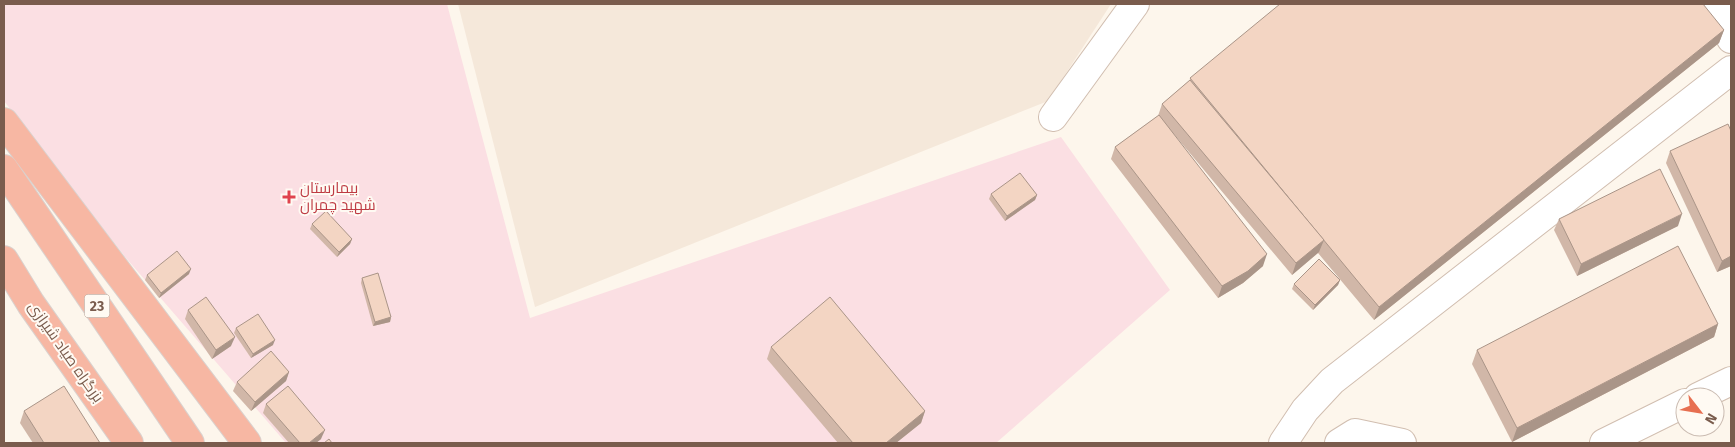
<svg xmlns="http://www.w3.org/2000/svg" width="1735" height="447" font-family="'Fira Sans',Cairo,sans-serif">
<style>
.residential{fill:#f5e8da}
.medical{fill:#fbdfe3}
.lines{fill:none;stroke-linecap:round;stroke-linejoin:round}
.minor-casing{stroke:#d1beb0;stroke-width:30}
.highway-casing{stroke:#dad1cd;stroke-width:30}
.minor{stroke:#fff;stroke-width:28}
.highway{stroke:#f7b7a3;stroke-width:28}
.wall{fill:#d1b7a8}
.shaded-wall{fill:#aa9588}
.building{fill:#f3d5c3;stroke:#aa9588}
.health-dot{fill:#e0444e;stroke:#fffaf3;stroke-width:2}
.labels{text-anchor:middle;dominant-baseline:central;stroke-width:4;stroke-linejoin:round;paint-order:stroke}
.shield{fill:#fffaf3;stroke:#a28b7f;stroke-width:1}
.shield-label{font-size:14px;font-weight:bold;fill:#7a5c4d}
.health-label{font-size:15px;fill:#be3a42;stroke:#fffaf3;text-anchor:start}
.street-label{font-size:15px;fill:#7a5c4d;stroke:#fffaf3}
</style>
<rect width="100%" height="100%" fill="#fdf6ec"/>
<!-- residential -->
<path class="residential" d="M458 4H1111L1048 101 535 307Z"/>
<!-- medical -->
<path class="medical" d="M4 4H447L530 318 1061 137 1170 290 996 443H286L126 258 4 101Z"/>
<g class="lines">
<!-- minor casing -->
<g class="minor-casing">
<g id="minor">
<path d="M1714 4 1731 39"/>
<path d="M1053 117 1135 4"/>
<path d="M1698 397 1731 381"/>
<path d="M1283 443 1305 410 1332 381 1731 70"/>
<path d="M1339 443 1355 433 1402 443"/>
<path d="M1604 443 1685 403"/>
</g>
</g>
<!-- highway casing -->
<g class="highway-casing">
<g id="highway">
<path d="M4 122 247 443"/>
<path d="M4 169 190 443"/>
<path d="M4 260 31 304 129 443"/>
</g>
</g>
<!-- minor -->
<use href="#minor" class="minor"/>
<!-- highway -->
<use href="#highway" class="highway"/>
</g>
<!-- wall -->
<g class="wall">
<path d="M1724 30 1719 43 1374 320 1318 253 1292 275 1173 133 1263 266 1243 283 1218 298 1111 159 1115 147 1158 116 1162 104 1190 80V78Z"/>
<path d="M1731 131V266L1717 272 1666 163 1670 151Z"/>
<path d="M991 194 1037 195 1035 200 1005 221 989 199Z"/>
<path d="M1559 219 1678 226 1577 276 1554 230Z"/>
<path d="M312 224 352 239 350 244 337 257 310 229Z"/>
<path d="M189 274 159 298 145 280 147 275Z"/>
<path d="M362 278 391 317 390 322 373 326 361 283Z"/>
<path d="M1340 280 1338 285 1313 310 1292 289 1294 284Z"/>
<path d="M188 310 231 346 212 359 185 319Z"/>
<path d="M1718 324 1714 337 1512 442 1472 364 1477 350Z"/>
<path d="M236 328 273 345 251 358 234 333Z"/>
<path d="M771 347 925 411 921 423 896 443H838L767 359Z"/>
<path d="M289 372 286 381 251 411 233 391 237 382Z"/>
<path d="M266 404 321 439 316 443H289L263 413Z"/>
<path d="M24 411 100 443H33L20 423Z"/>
</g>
<!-- shaded-wall -->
<g class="shaded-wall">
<path d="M1724 30 1719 43 1374 320 1379 307Z"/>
<path d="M1037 195 1035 200 1005 221 1007 216Z"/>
<path d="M1682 214 1678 226 1577 276 1581 264Z"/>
<path d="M352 239 350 244 337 257 339 252Z"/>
<path d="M1324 240 1319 252 1292 275 1296 263Z"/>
<path d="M1267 254 1263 266 1243 283 1218 298 1222 286Z"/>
<path d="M1731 256V266L1717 272 1722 261Z"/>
<path d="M191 269 189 274 159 298 161 293Z"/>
<path d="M1340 280 1338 285 1313 310 1315 305Z"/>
<path d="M391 317 390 322 373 326 375 322Z"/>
<path d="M1718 324 1714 337 1512 442 1517 428Z"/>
<path d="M235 337 231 346 212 359 216 350Z"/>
<path d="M275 340 273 345 251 358 253 354Z"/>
<path d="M289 372 286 381 251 411 255 402Z"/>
<path d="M925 411 921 423 896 443H886Z"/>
<path d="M325 430 321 439 316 443H309Z"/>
</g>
<!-- building -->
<g class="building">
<path d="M1280 4H1703L1724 30 1379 307 1190 78Z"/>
<path d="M1190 80 1324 240 1296 263 1162 104Z"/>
<path d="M1159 115 1267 254 1248 271 1222 286 1115 147Z"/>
<path d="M1728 124 1731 131V256L1722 261 1670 151Z"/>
<path d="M1660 169 1682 214 1581 264 1559 219Z"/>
<path d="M1020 173 1037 195 1007 216 991 194Z"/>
<path d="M326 211 352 239 339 252 312 224Z"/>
<path d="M1678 246 1718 324 1517 428 1477 350Z"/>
<path d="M177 251 191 269 161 293 147 275Z"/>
<path d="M1319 259 1340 280 1315 305 1294 284Z"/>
<path d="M378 273 391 317 375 322 362 278Z"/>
<path d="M206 297 235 337 216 350 188 310Z"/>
<path d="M830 297 925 411 886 443H853L771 347Z"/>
<path d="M258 314 275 340 253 354 236 328Z"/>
<path d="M271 351 289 372 255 402 237 382Z"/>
<path d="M64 386 100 443H44L24 411Z"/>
<path d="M288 386 325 430 309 443H300L266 404Z"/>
<path d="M329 439 332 443H324Z"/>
</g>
<!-- markers -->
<path class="health-dot" d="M286.5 189.5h5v5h5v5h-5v5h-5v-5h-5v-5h5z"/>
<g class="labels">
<!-- shield labels -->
<rect class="shield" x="84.5" y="294.5" width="25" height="23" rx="4"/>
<g class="shield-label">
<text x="97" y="306">23</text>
</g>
<!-- health labels -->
<g class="health-label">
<text x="300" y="188">بیمارستان<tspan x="300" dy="17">شهید چمران</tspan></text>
</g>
<!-- street labels -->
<g class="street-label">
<text transform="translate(66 352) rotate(55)">بزرگراه صیاد شیرازی</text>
</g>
</g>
<!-- border -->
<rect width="1735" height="447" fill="none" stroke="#7a5c4d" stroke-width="10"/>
<!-- north arrow -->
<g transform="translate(1700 412) rotate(121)"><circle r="24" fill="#fffaf3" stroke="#cabbb1"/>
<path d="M0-4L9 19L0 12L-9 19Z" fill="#e76f51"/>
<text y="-8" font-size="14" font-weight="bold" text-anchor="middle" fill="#7a5c4d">N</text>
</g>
</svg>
